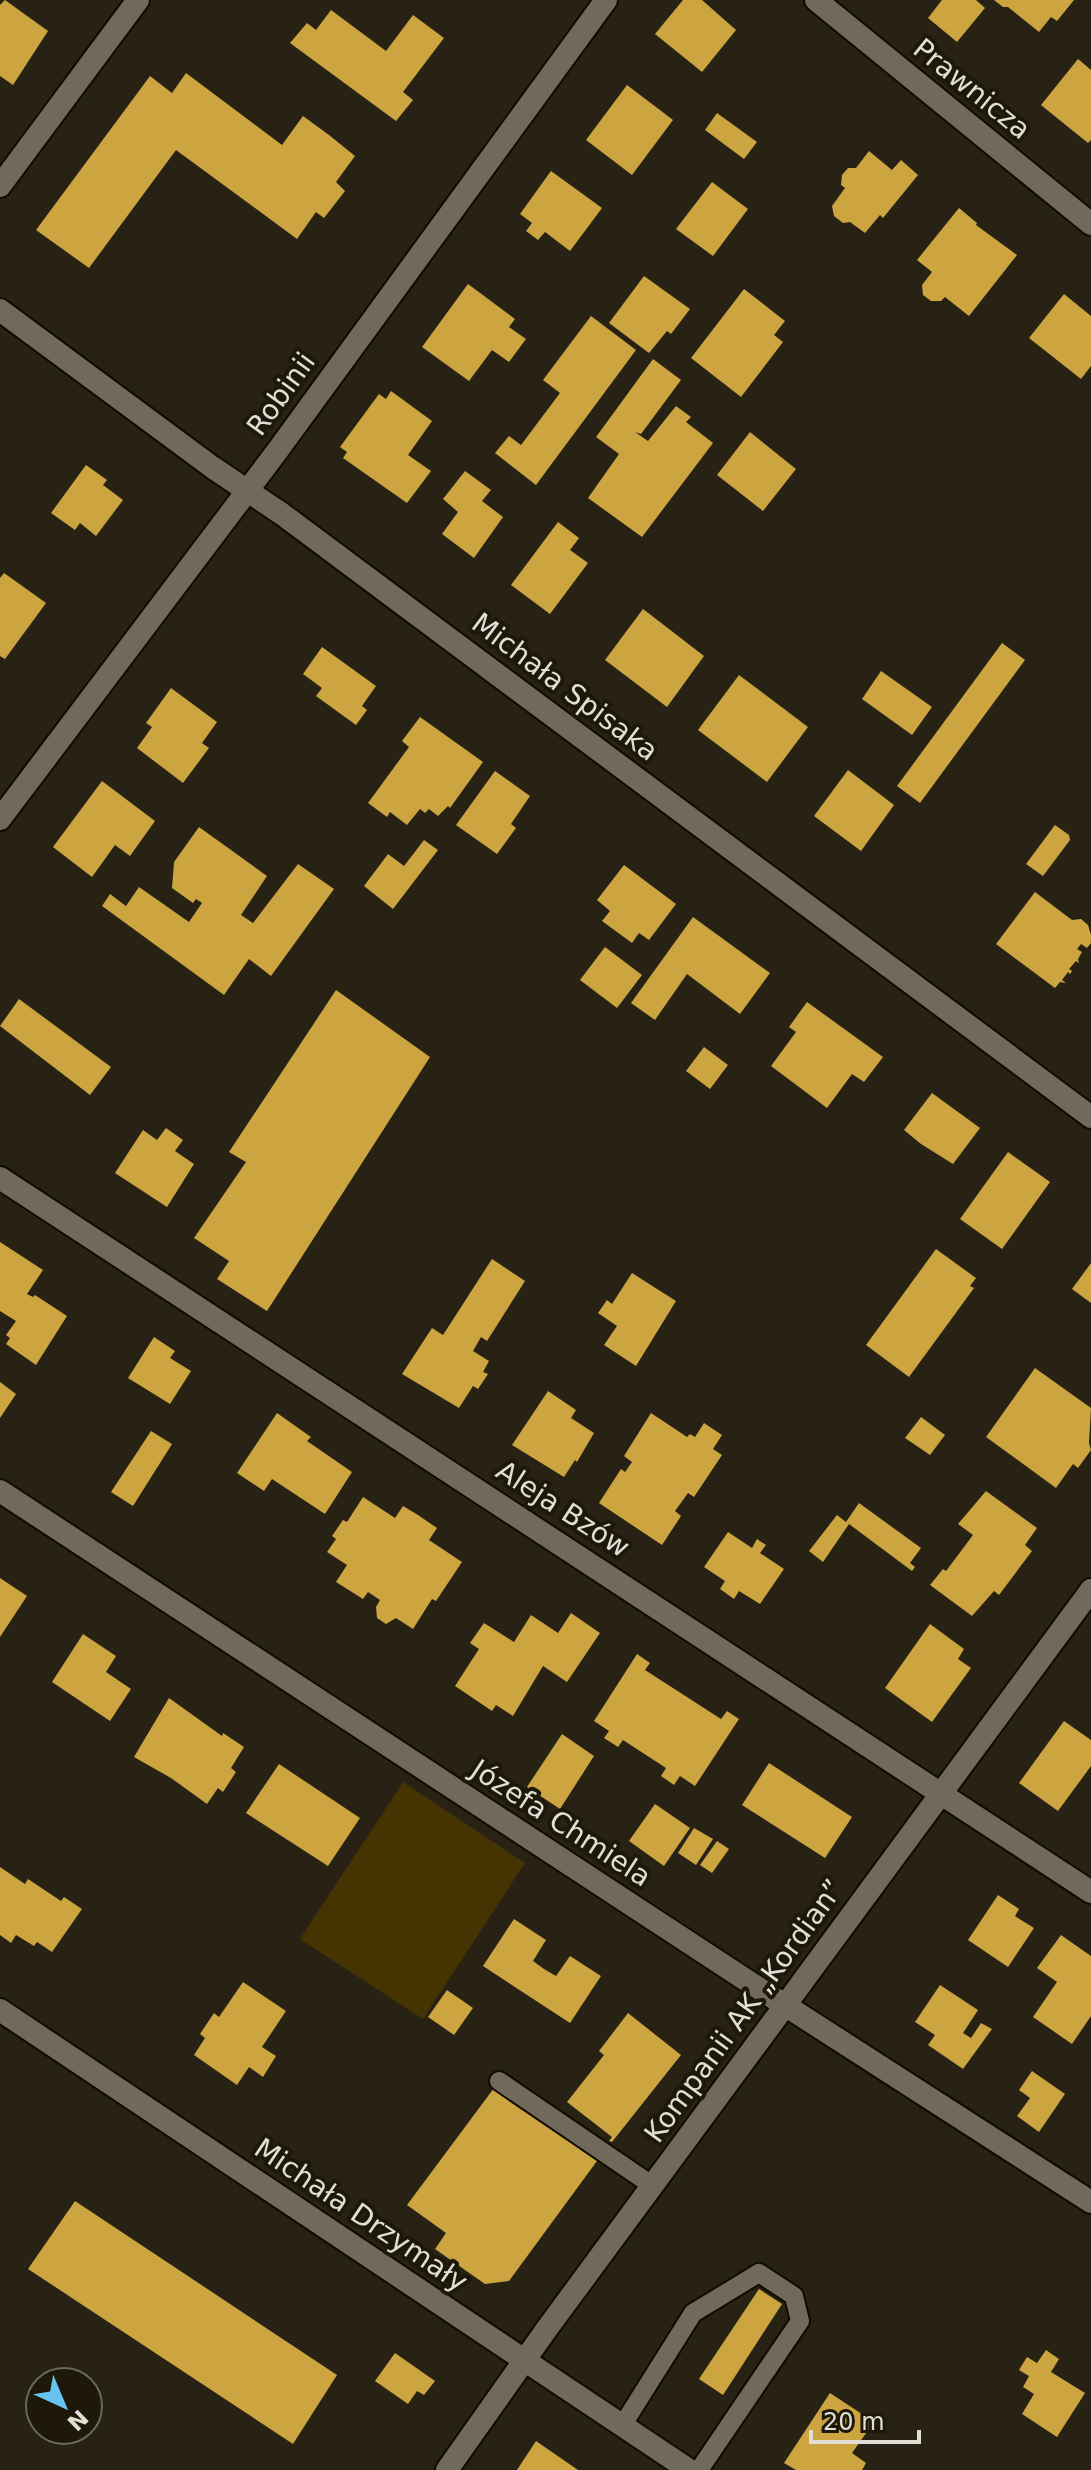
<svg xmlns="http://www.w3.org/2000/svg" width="1091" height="2470" font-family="'DejaVu Sans',sans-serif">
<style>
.green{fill:#453402}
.building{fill:#cca540}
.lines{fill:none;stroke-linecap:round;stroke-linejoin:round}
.service-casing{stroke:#100b02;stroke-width:22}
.minor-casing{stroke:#100b02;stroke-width:26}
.tertiary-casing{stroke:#100b02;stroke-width:26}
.service{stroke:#716a5a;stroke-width:18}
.minor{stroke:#716a5a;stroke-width:22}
.tertiary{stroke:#716a5a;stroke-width:22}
.labels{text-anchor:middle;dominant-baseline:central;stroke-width:8;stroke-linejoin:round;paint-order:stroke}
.street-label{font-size:28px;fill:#e2ded5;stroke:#1e180b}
</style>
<rect width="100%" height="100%" fill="#272214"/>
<!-- green -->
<path class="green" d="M403 1782 525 1863 423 2019 300 1939Z"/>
<!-- building -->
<g class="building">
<path d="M5 0 48 31 13 85 0 76V5Z"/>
<path d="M683 0H702L736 30 702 72 655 34Z"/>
<path d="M942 0H976L985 8 957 42 928 18Z"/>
<path d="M994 0H1074L1057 21 1051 17 1039 32 1008 7H1003Z"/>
<path d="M331 10 386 51 413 15 444 38 403 92 413 100 396 121 290 43 307 23 316 30Z"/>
<path d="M1078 59 1091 70V140L1088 143 1041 105Z"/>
<path d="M186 73 282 145 303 116 329 135 355 156 336 182 345 191 324 218 316 212 297 239 176 150 89 268 36 230 150 76 172 93Z"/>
<path d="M627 85 673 120 632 175 586 140Z"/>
<path d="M717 113 757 142 744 159 705 130Z"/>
<path d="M869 151 892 170 901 160 918 175 883 218 880 215 865 233 850 222 843 223 834 216 832 206 845 188 841 185 842 175 848 168H856Z"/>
<path d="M551 171 602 208 570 251 545 232 538 240 526 231 532 223 520 214Z"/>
<path d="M712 182 748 209 713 256 676 229Z"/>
<path d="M959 208 977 223 976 225 1017 255 969 316 945 297 941 301H931L923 295 922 285 932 272 917 260Z"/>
<path d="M644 276 690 309 671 334 667 331 649 353 609 323Z"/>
<path d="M468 284 515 319 509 327 526 339 509 362 492 350 469 381 422 347Z"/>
<path d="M744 289 785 321 774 335 783 342 741 397 691 358Z"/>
<path d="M1064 294 1091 316V366L1081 379 1029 338Z"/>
<path d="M591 316 636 350 536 485 495 453 509 436 521 445 560 393 543 380Z"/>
<path d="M653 359 681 380 641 434 635 432 648 441 676 406 691 417 686 422 713 443 642 537 588 498 619 454 596 437Z"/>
<path d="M391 391 432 421 408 455 431 471 407 503 343 458 347 452 340 447 379 394 386 399Z"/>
<path d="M750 432 796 469 763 511 717 475Z"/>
<path d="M86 465 107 480 103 485 123 500 96 536 80 523 75 530 51 513Z"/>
<path d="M465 471 491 490 482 501 503 517 474 558 442 534 458 512 443 499Z"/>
<path d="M558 522 579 538 570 550 588 563 550 614 511 585Z"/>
<path d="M4 573 46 603 5 659 0 656V578Z"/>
<path d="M643 609 704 656 667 707 605 660Z"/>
<path d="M1002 643 1025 660 920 803 897 786Z"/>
<path d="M322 647 376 686 362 706 367 710 356 725 316 696 322 688 303 674Z"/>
<path d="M881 671 932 707 912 735 862 699Z"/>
<path d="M739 675 808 727 767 782 698 730Z"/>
<path d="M171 688 217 722 202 743 209 748 183 783 137 748 152 727 146 723Z"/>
<path d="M420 717 483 762 450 808 448 806 438 816 429 809 425 813 420 809 407 825 390 812 387 817 368 803 409 747 402 741Z"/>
<path d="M848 770 894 805 861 851 814 816Z"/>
<path d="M495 771 530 796 511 824 516 828 497 854 456 825Z"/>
<path d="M102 781 155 821 130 856 115 845 92 877 53 847Z"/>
<path d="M1055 825 1069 835 1070 840 1043 876 1026 864Z"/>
<path d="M199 827 267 876 241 915 253 923 298 864 334 889 271 976 249 959 224 995 102 906 110 894 126 906 139 887 189 922 202 903 196 899 193 903 172 888 174 862Z"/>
<path d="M424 840 438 850 393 909 364 886 388 854 404 866Z"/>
<path d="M624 865 676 904 649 940 639 933 632 943 602 921 610 911 597 900Z"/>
<path d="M1035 892 1072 920 1081 919 1088 925 1091 935V943L1087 948 1081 944 1077 949 1082 952 1078 959 1079 963 1076 961 1069 969 1072 971 1070 974 1068 972 1062 980 1066 983 1060 982 1055 988 996 944Z"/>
<path d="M693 917 770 973 740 1014 687 974 655 1020 631 1003Z"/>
<path d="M605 947 642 975 617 1008 580 980Z"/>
<path d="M336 990 430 1057 267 1311 217 1279 229 1261 194 1238 246 1162 229 1152Z"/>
<path d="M19 999 111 1067 90 1095 0 1026Z"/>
<path d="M807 1002 883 1057 864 1082 852 1074 827 1108 771 1066 796 1032 789 1027Z"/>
<path d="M704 1047 728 1065 710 1089 686 1071Z"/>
<path d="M932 1093 980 1128 953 1164 921 1144 904 1130Z"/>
<path d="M166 1128 183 1140 175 1151 194 1164 167 1207 115 1173 143 1130 157 1140Z"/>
<path d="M1008 1152 1050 1182 1002 1249 960 1219Z"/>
<path d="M0 1242 43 1270 27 1294 33 1297 35 1295 67 1316 36 1365 6 1344 10 1338 6 1335 16 1321 0 1311Z"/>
<path d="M936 1249 976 1278 970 1286 974 1288 909 1377 866 1345Z"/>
<path d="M492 1259 525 1281 487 1341 481 1337 473 1351 489 1361 483 1372 488 1374 478 1389 473 1386 459 1408 402 1374 432 1328 443 1335Z"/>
<path d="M1091 1263V1303L1072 1289Z"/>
<path d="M632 1273 676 1301 636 1366 604 1345 617 1326 598 1313 607 1300 612 1304Z"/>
<path d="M154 1337 175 1351 170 1358 191 1371 170 1404 128 1378Z"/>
<path d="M1035 1368 1091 1408 1089 1443 1091 1450 1078 1468 1073 1464 1056 1488 986 1437Z"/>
<path d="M0 1382 16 1394 0 1418Z"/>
<path d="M548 1391 576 1410 571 1418 594 1433 577 1462 575 1460 564 1477 512 1445Z"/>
<path d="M277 1413 311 1437 307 1441 352 1472 325 1514 272 1479 264 1491 237 1473Z"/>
<path d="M651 1413 687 1437 690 1434 695 1437 704 1423 722 1435 713 1449 722 1455 694 1497 688 1493 675 1511 681 1516 662 1545 599 1503 621 1469 625 1472 632 1462 624 1456Z"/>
<path d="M921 1417 945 1435 930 1455 905 1438Z"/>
<path d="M151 1431 172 1444 133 1506 111 1492Z"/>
<path d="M986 1491 1037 1528 1025 1545 1032 1551 999 1595 994 1591 972 1616 930 1585 943 1569 946 1571 973 1535 958 1524Z"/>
<path d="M363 1497 395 1518 403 1506 418 1515 437 1528 429 1540 462 1562 436 1601 432 1599 413 1629 396 1618 386 1624 377 1618 376 1607 380 1600 368 1592 363 1599 336 1582 347 1565 327 1552 336 1539 332 1536 343 1520 347 1522Z"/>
<path d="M859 1503 921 1548 910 1563 915 1567 912 1571 849 1524 823 1562 809 1551 837 1515 846 1522Z"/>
<path d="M728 1532 752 1548 757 1539 766 1545 760 1553 784 1569 760 1604 739 1591 734 1599 720 1589 725 1581 704 1567Z"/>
<path d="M0 1578 27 1596 0 1637Z"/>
<path d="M571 1613 600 1633 567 1682 543 1666 513 1716 496 1705 492 1711 455 1686 479 1649 470 1643 484 1623 514 1642 531 1615 558 1633Z"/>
<path d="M930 1624 964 1649 958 1659 971 1668 932 1722 885 1688Z"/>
<path d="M83 1634 116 1656 106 1672 131 1689 110 1721 52 1682Z"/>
<path d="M637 1654 650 1663 645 1670 721 1719 727 1711 739 1719 695 1786 680 1776 674 1785 661 1776 666 1768 623 1740 618 1747 604 1738 609 1731 594 1721Z"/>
<path d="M169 1698 222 1736 223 1733 244 1747 231 1768 236 1772 223 1792 218 1788 207 1804 171 1778 134 1757Z"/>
<path d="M1064 1721 1091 1740V1766L1058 1811 1019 1783Z"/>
<path d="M562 1734 594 1756 560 1809 527 1787Z"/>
<path d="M769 1763 852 1817 825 1858 742 1805Z"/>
<path d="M279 1764 360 1818 328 1866 246 1813Z"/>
<path d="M655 1804 690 1828 664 1866 629 1841Z"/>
<path d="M694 1828 713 1839 696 1865 678 1853Z"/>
<path d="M717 1841 729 1849 712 1873 700 1865Z"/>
<path d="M0 1867 25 1884 28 1879 61 1901 64 1897 82 1909 52 1952 37 1942 34 1946 16 1935 11 1943 0 1935Z"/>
<path d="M998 1895 1019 1909 1015 1916 1034 1928 1008 1967 968 1940Z"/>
<path d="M514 1919 546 1940 533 1961 544 1969 556 1976 570 1956 601 1976 570 2023 483 1966Z"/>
<path d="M1061 1935 1091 1956V2016L1072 2044 1033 2017 1057 1982 1037 1968Z"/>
<path d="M243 1982 286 2011 262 2047 276 2056 263 2077 249 2067 237 2085 194 2055 205 2038 200 2034 214 2013 219 2017Z"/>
<path d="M940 1985 978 2010 963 2033 971 2038 981 2023 992 2029 963 2069 928 2045 935 2035 915 2022Z"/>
<path d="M447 1990 473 2008 454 2035 428 2017Z"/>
<path d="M628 2013 681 2055 612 2142 609 2141 612 2137 567 2102 604 2055 599 2051Z"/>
<path d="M1032 2071 1065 2094 1039 2132 1017 2116 1030 2098 1019 2090Z"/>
<path d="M494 2088 597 2161 509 2281 485 2284 435 2249 446 2233 407 2205Z"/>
<path d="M75 2201 337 2375 293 2444 28 2269Z"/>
<path d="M759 2289 782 2304 723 2395 699 2379Z"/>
<path d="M1046 2350 1059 2359 1051 2372 1085 2393 1057 2437 1022 2414 1034 2394 1023 2387 1029 2376 1019 2370 1027 2357 1037 2363Z"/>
<path d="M395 2353 435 2381 424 2395 417 2391 408 2404 375 2381Z"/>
<path d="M830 2393 874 2422 852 2453 866 2463 862 2470H796L784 2463Z"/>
<path d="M536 2441 578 2470H517Z"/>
</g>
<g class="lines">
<!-- service casing -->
<g class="service-casing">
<g id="service">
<path d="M499 2081 653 2186"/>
<path d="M622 2426 693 2313 759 2273 794 2296 800 2321 699 2470"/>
</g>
</g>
<!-- minor casing -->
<g class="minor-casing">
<g id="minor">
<path d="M816 0 1091 224"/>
<path d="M0 186 138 0"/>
<path d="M0 819 278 450 606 0"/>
<path d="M0 1178 1091 1892"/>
<path d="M0 1491 749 1982 1091 2202"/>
<path d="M0 2010 689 2470"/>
</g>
</g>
<!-- tertiary casing -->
<g class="tertiary-casing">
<g id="tertiary">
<path d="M0 310 212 467 282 514 1091 1117"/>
<path d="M447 2470 546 2330 1091 1590"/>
</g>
</g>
<!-- service -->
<use href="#service" class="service"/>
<!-- minor -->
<use href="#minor" class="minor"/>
<!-- tertiary -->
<use href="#tertiary" class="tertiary"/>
</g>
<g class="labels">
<!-- street labels -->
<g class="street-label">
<text transform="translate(972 89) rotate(39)">Prawnicza</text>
<text transform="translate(281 394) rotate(-54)">Robinii</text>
<text transform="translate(565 687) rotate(37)">Michała Spisaka</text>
<text transform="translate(563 1509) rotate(33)">Aleja Bzów</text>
<text transform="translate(561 1823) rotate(33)">Józefa Chmiela</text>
<text transform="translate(744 2011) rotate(-54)">Kompanii AK „Kordian”</text>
<text transform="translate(361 2215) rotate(34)">Michała Drzymały</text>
</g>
</g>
<!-- north arrow -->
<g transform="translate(64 2406) rotate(136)"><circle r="38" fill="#1e180b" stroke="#6c675c" stroke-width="2"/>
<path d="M0-6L14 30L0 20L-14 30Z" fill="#66c4ef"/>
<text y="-12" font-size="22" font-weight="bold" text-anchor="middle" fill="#e2ded5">N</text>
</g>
<!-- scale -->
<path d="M811 2430v12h108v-12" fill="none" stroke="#e2ded5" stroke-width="4"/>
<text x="823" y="2430" font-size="24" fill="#e2ded5" stroke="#1e180b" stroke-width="6" paint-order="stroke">20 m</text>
</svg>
